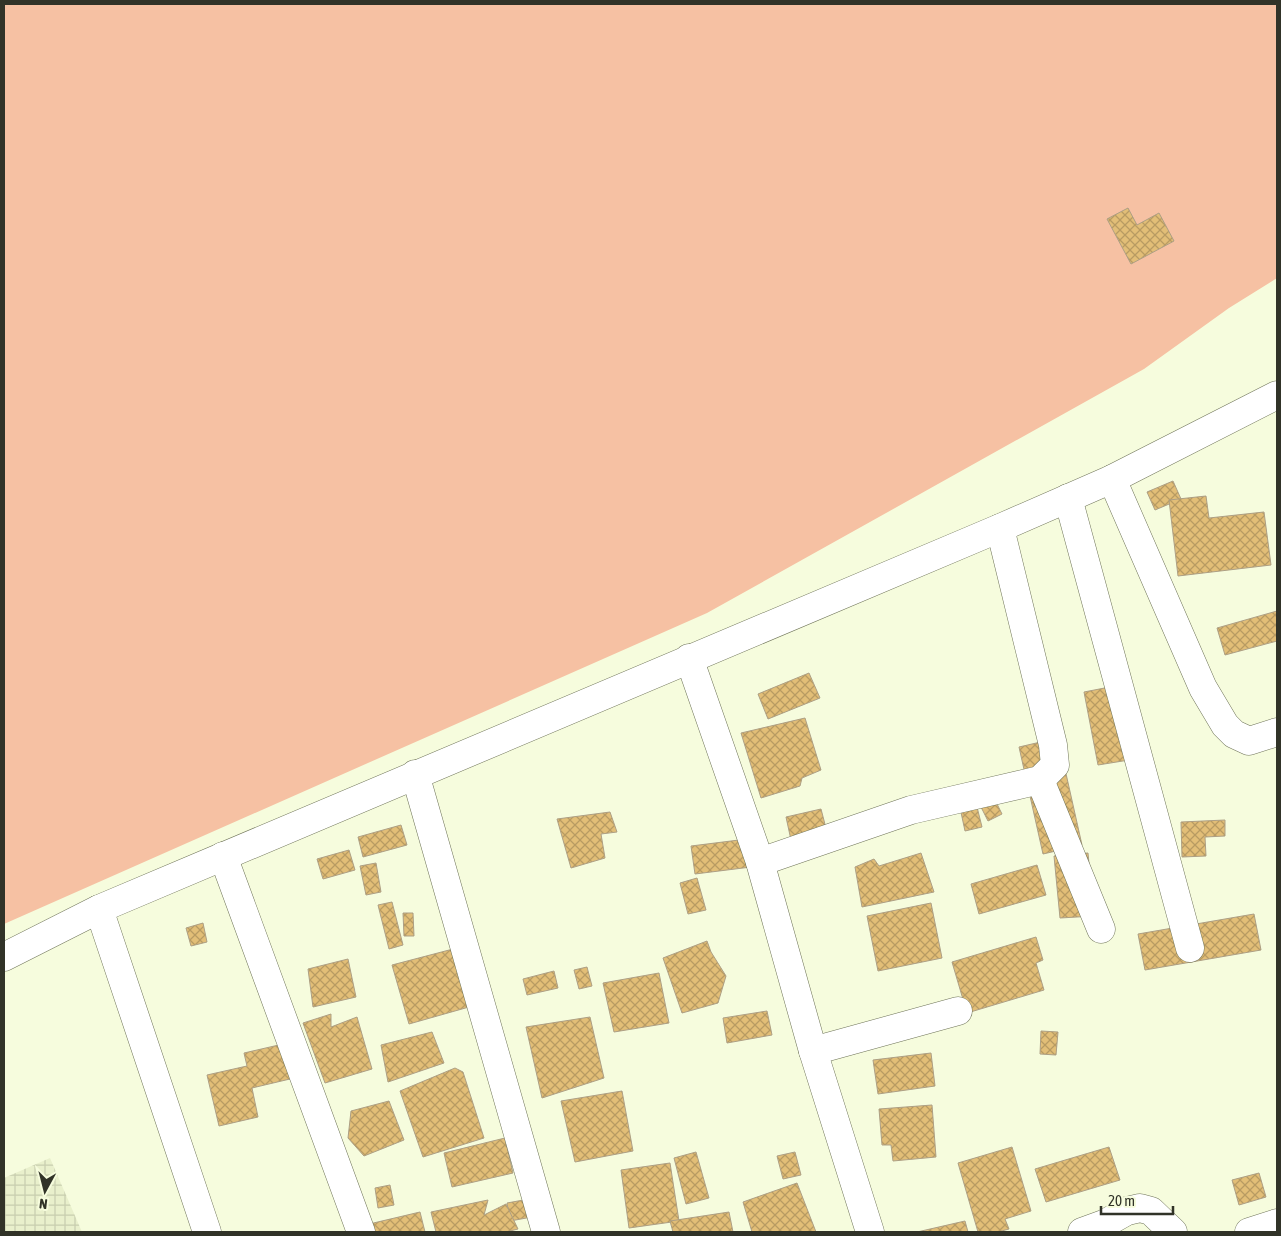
<svg xmlns="http://www.w3.org/2000/svg" width="1281" height="1236" font-family="'Asap Condensed',sans-serif">
<style>
.industrial{fill:url(#industrial-grid)}
.grass{fill:#f6c1a3}
.building{fill:url(#building-cross-hatch);stroke:#ad9f84}
.lines{fill:none;stroke-linecap:round;stroke-linejoin:round}
.minor-casing{stroke:#6f7459;stroke-width:29}
.minor{stroke:#fff;stroke-width:28}
</style>
<defs>
<pattern id="industrial-grid" width="8" height="8" patternUnits="userSpaceOnUse" patternTransform="scale(1.25)"><rect width="8" height="8" fill="#e9f0cc"/><path d="M0 4h8M4 0v8" fill="none" stroke="#c8ceaf"/></pattern>
<pattern id="building-cross-hatch" width="8" height="8" patternUnits="userSpaceOnUse" patternTransform="scale(1.25)"><rect width="8" height="8" fill="#e2be77"/><path d="M0 0l8 8M0 8l8-8" fill="none" stroke="#b89b62"/></pattern>
</defs>
<rect width="100%" height="100%" fill="#f6fcdd"/>
<!-- industrial -->
<path class="industrial" d="M50 1158 82 1232H4V1178Z"/>
<!-- grass -->
<path class="grass" d="M4 4H1277V278L1229 308 1144 369 707 613 4 924Z"/>
<!-- building -->
<g class="building">
<path d="M1128 208 1137 225 1159 213 1174 241 1131 264 1107 219Z"/>
<path d="M1173 481 1181 499 1155 510 1147 492Z"/>
<path d="M1206 496 1209 518 1264 512 1271 565 1178 576 1169 500Z"/>
<path d="M1277 611V641L1225 655 1217 628Z"/>
<path d="M809 673 820 698 768 719 758 694Z"/>
<path d="M1115 686 1129 760 1098 765 1084 692Z"/>
<path d="M805 718 821 770 802 778 800 786 761 798 741 733Z"/>
<path d="M1058 738 1082 845 1043 854 1019 747Z"/>
<path d="M989 788 1002 814 988 821 975 795Z"/>
<path d="M975 799 982 827 965 831 959 803Z"/>
<path d="M821 809 827 832 791 840 786 817Z"/>
<path d="M610 812 617 832 601 834 605 858 571 868 557 819Z"/>
<path d="M1225 820V836L1205 837 1206 856 1182 857 1181 822Z"/>
<path d="M401 825 407 845 363 857 358 837Z"/>
<path d="M755 838 759 866 695 874 691 846Z"/>
<path d="M349 850 355 870 323 879 317 859Z"/>
<path d="M921 853 934 892 862 907 855 867 874 859 879 866Z"/>
<path d="M1088 853 1094 916 1060 918 1054 856Z"/>
<path d="M376 863 381 892 366 895 360 866Z"/>
<path d="M1037 865 1046 895 979 914 971 884Z"/>
<path d="M697 878 706 910 688 914 680 883Z"/>
<path d="M392 902 403 945 389 949 378 905Z"/>
<path d="M931 903 942 958 878 971 867 916Z"/>
<path d="M403 913H413L414 936H404Z"/>
<path d="M1254 914 1261 950 1145 970 1138 934Z"/>
<path d="M203 923 207 942 191 946 186 928Z"/>
<path d="M1036 937 1043 960 1036 963 1044 990 967 1013 952 962Z"/>
<path d="M707 941 711 952 726 976 718 1003 682 1013 663 958Z"/>
<path d="M453 949 469 1007 409 1024 392 965Z"/>
<path d="M348 959 356 997 313 1007 308 969Z"/>
<path d="M587 967 592 986 579 989 574 970Z"/>
<path d="M554 971 558 988 527 995 523 979Z"/>
<path d="M659 973 669 1023 614 1032 603 983Z"/>
<path d="M767 1011 772 1035 727 1043 723 1018Z"/>
<path d="M331 1014V1027L357 1017 372 1069 325 1083 303 1023Z"/>
<path d="M590 1017 604 1078 542 1098 526 1027Z"/>
<path d="M1041 1031 1058 1032 1056 1055 1040 1054Z"/>
<path d="M432 1032 444 1063 388 1082 381 1045Z"/>
<path d="M283 1044 290 1079 252 1088 258 1117 219 1126 207 1075 247 1066 244 1053Z"/>
<path d="M931 1053 935 1086 878 1094 873 1060Z"/>
<path d="M455 1068 463 1072 484 1138 423 1157 400 1091Z"/>
<path d="M622 1091 633 1151 575 1162 561 1101Z"/>
<path d="M389 1101 404 1140 364 1156 348 1138 351 1111Z"/>
<path d="M932 1105 936 1157 893 1161 891 1145H882L879 1109Z"/>
<path d="M505 1138 513 1173 452 1187 444 1153Z"/>
<path d="M1012 1147 1031 1211 1005 1219 1009 1229 998 1232H978L958 1163Z"/>
<path d="M1109 1147 1120 1180 1046 1202 1035 1169Z"/>
<path d="M696 1152 709 1198 686 1204 674 1158Z"/>
<path d="M795 1152 801 1175 783 1179 777 1156Z"/>
<path d="M670 1163 679 1221 629 1228 621 1170Z"/>
<path d="M1259 1173 1266 1197 1239 1205 1232 1180Z"/>
<path d="M797 1183 816 1232H752L743 1202Z"/>
<path d="M390 1185 394 1205 378 1208 375 1188Z"/>
<path d="M529 1199 532 1217 510 1221 507 1203Z"/>
<path d="M488 1200 484 1215 506 1204 518 1229 506 1232H436L431 1212Z"/>
<path d="M420 1212 425 1232H368L365 1225Z"/>
<path d="M729 1212 733 1232H673L670 1221Z"/>
<path d="M965 1221 968 1232H917Z"/>
</g>
<g class="lines">
<!-- minor casing -->
<g class="minor-casing">
<g id="minor">
<path d="M1112 479 1203 688 1225 725 1234 734 1249 741 1277 732"/>
<path d="M1068 498 1190 948"/>
<path d="M689 658 760 862 813 1051 870 1232"/>
<path d="M415 774 546 1232"/>
<path d="M1040 780 1101 929"/>
<path d="M223 856 361 1232"/>
<path d="M760 862 911 810 1040 780 1055 765 1053 745 1000 528"/>
<path d="M99 909 207 1232"/>
<path d="M4 957 99 909 1000 528 1112 479 1277 395"/>
<path d="M813 1051 958 1011"/>
<path d="M1082 1232 1104 1224 1127 1211 1140 1208 1151 1211 1173 1232"/>
<path d="M1249 1232 1277 1223"/>
</g>
</g>
<!-- minor -->
<use href="#minor" class="minor"/>
</g>
<!-- border -->
<rect width="1281" height="1236" fill="none" stroke="#313328" stroke-width="10"/>
<!-- north arrow -->
<g transform="translate(45 1191) rotate(187)" stroke="#f6fcdd" stroke-width="4" paint-order="stroke">
<path d="M0-4L9 19L0 12L-9 19Z" fill="#313328"/>
<text y="-8" font-size="14" font-weight="bold" text-anchor="middle" fill="#313328">N</text>
</g>
<!-- scale -->
<path d="M1101 1206v8h72v-8" fill="none" stroke="#313328" stroke-width="2.5"/>
<text x="1108" y="1206" font-size="15" fill="#313328" stroke="#f6fcdd" stroke-width="4" paint-order="stroke">20 m</text>
</svg>
